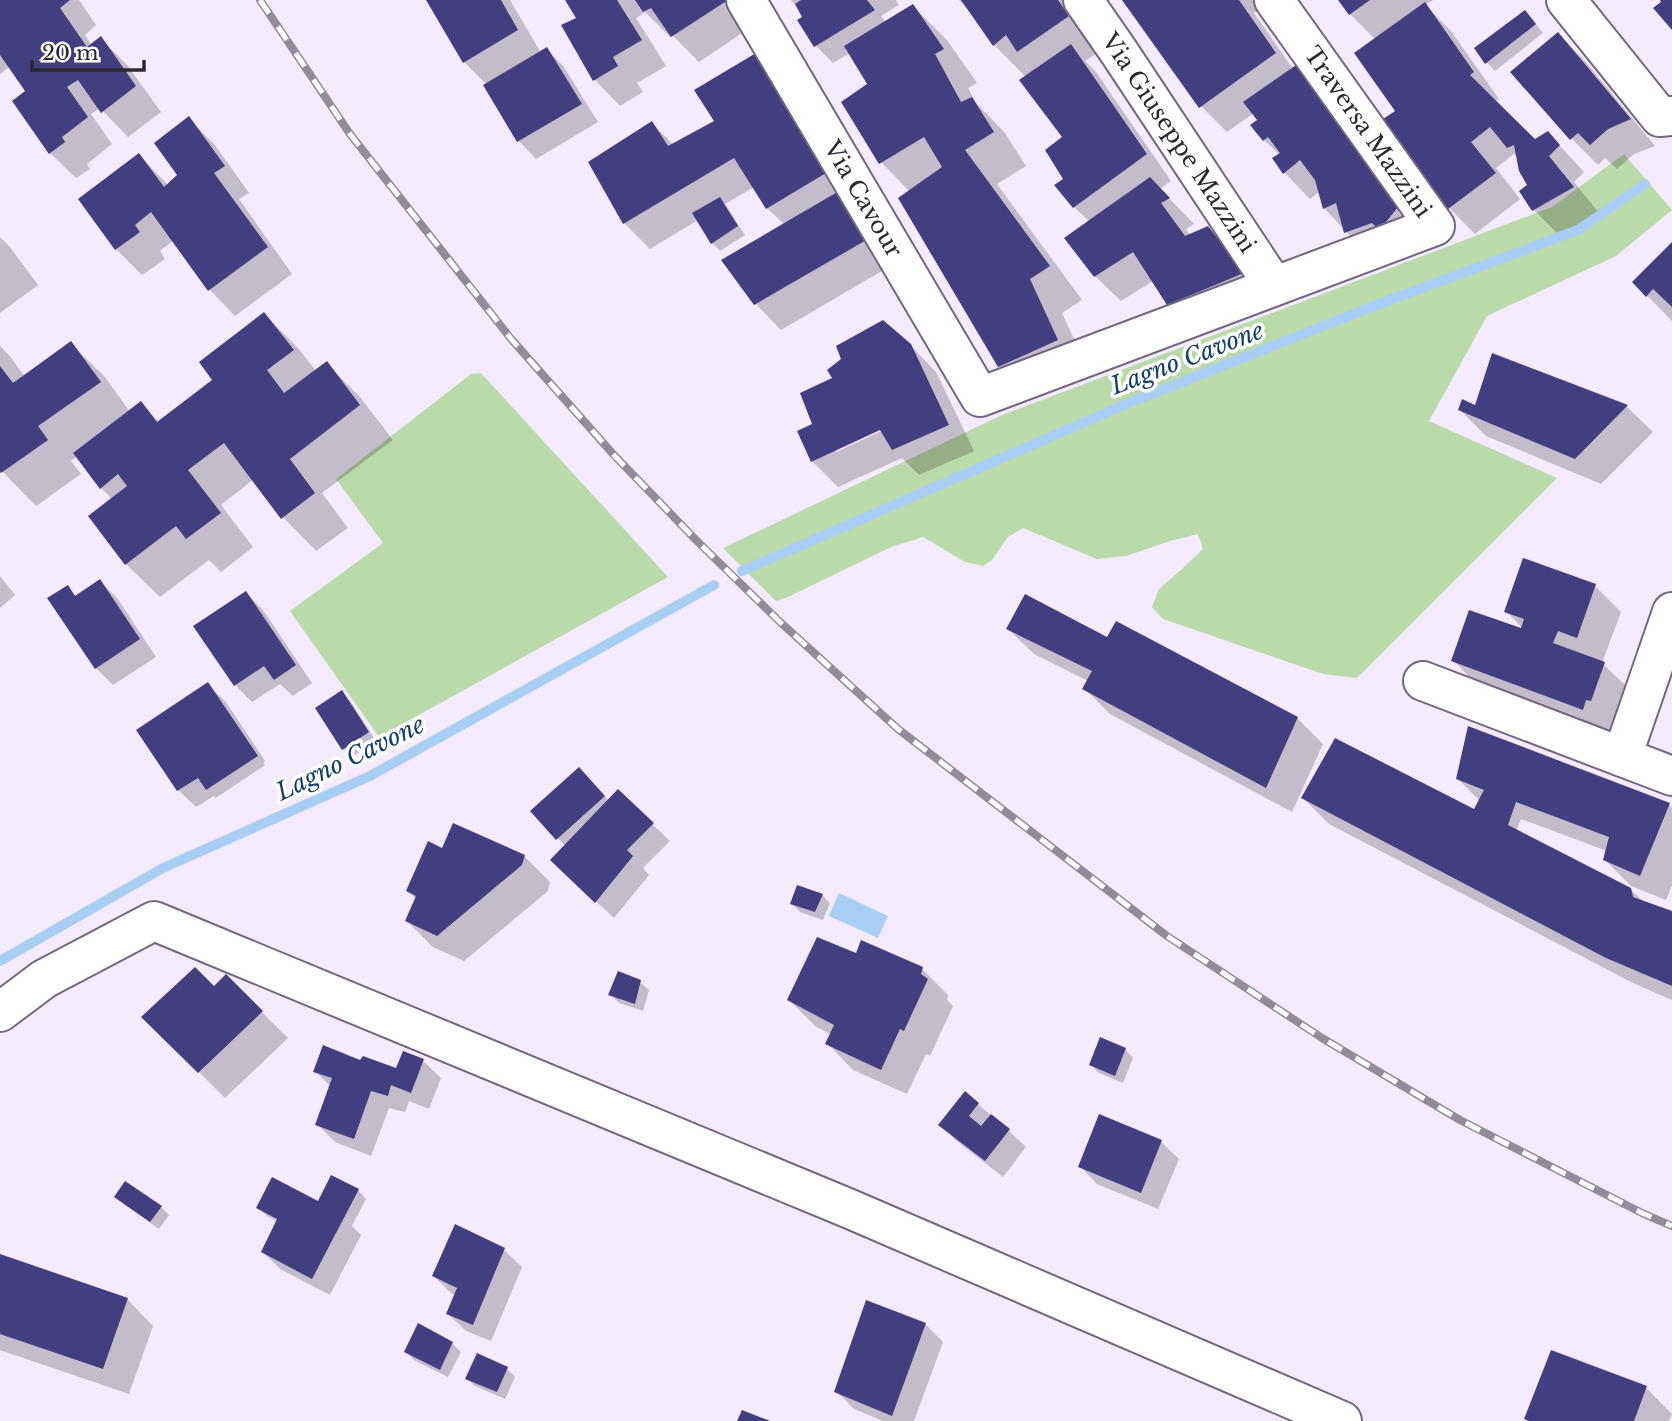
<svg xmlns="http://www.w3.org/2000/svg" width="1672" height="1421" font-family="'Libre Baskerville',serif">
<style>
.green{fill:#bbdaa9}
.water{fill:#a9cef3}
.shadow{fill:#0003;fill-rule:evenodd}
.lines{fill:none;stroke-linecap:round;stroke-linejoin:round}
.stream{stroke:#a9cef3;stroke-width:10}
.building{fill:#423e80}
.minor-casing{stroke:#736680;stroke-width:42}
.minor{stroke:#fff;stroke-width:38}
.rail-casing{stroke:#928b9a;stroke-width:8}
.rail{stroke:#fff;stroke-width:5;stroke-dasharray:16;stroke-linecap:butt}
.labels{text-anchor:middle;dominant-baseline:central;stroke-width:7;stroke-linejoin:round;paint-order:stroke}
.street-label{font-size:23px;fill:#2c2732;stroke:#fff}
.water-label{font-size:24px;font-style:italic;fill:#144168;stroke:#fff}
</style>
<rect width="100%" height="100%" fill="#f4ebfe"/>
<!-- green -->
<g class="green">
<path d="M1624 154 1672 210 1616 256 1487 316 1429 421 1557 478 1357 678 1323 674 1163 619 1152 607 1159 589 1182 569 1203 549 1198 534 1170 541 1126 556 1097 559 1023 528 1008 537 992 560 983 566 965 562 923 537 891 547 786 598 776 601 723 548 1002 415 1552 207Z"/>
<path d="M481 373 668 577 379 737 290 611 383 543 336 479 471 374Z"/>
</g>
<!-- water -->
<path class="water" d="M839 893 888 916 878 938 829 916Z"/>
<!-- shadow -->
<g class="shadow">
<path d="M0 0H79L96 25 85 35 92 46 101 39 127 65 161 112 128 137 100 108 91 114 112 144 87 164 90 169 76 178 50 153 27 91 10 66 0 74Z"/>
<path d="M428 0H510L541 53 547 50 564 67 598 122 536 159 519 141 485 86 487 85 464 62Z"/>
<path d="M567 0H737L754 25 699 62 673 36 670 37 645 12 636 18 666 66 637 83 643 92 620 106 595 80 564 26 578 19Z"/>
<path d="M791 0H896L899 5 881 16 886 22 913 6 947 40 977 83 968 88 976 103 1005 133 1026 166 997 184 1082 300 1062 313 1090 374 1033 399 999 366 910 192 881 162 869 84 850 53 833 63 816 46 805 17 800 10Z"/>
<path d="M959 0H1067L1102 50 1085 61 1096 72 1171 181 1160 189 1194 224 1186 229 1190 235 1207 228 1233 254 1268 299 1194 330 1168 304 1153 281 1121 301 1095 276 1090 222 1074 207 1066 180 1065 137 1026 77 994 45 973 15Z"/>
<path d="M1124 0H1262L1265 5 1254 13 1293 69 1431 224 1371 258 1324 208 1320 191 1310 199 1285 173 1275 159 1280 155 1264 140 1253 125 1259 120 1254 113 1227 132 1201 106Z"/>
<path d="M1340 0H1433L1425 5 1451 31 1499 99 1494 102 1535 141 1548 133 1584 172 1574 182 1599 213 1560 236 1534 210 1530 185 1518 158 1514 154 1496 168 1520 199 1475 234 1449 208 1386 120 1398 112 1376 40 1350 14Z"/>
<path d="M1533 20 1543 33 1495 71 1486 62Z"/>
<path d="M1558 34 1584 60 1655 146 1634 154 1617 169 1605 158 1598 165 1572 139 1513 72Z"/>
<path d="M756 55 899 261 781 330 756 304 723 261 785 225 767 208 754 187 725 204 745 235 720 251 712 243 698 220 650 249 624 223 651 123 674 145 717 122Z"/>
<path d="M189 119 215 145 249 193 239 199 292 274 235 316 210 290 174 240 160 251 165 259 142 275 116 249 139 155 168 185 179 175Z"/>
<path d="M0 237 10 247 38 285 0 313Z"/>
<path d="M1672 244V321L1634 282Z"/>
<path d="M264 314 298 348 316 371 326 363 360 397 393 440 322 493 348 528 316 551 283 517 254 479 221 505 253 547 221 572 209 560 160 597 126 564 112 499 101 488 77 456 71 461 81 474 36 506 0 469V346L9 355 25 377 71 344 105 377 130 412 141 404 159 422 215 380Z"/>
<path d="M910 345 936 372 974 451 919 475 902 458 838 487 812 461 814 425ZM887 425 888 428 836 452V448Z"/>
<path d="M1493 356 1627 407 1653 432 1601 484 1486 436 1460 410 1476 407Z"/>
<path d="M0 576 15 595 0 608Z"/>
<path d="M100 582 118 599 156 657 113 685 96 668 67 588 77 597Z"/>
<path d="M1595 586 1621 612 1602 663 1630 690 1617 726 1612 724 1609 734 1478 686 1453 660 1527 633 1506 611Z"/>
<path d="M246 593 263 610 312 683 293 696 280 684 252 702 235 685Z"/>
<path d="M1008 629 1108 639 1297 718 1323 744 1292 812 1110 714 1084 688 1088 681 1034 654Z"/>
<path d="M208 685 226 702 265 761 263 763 265 765 216 798 214 796 196 807 178 790 139 731Z"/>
<path d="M341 693 350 701 376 741 352 757 343 748Z"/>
<path d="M579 769 609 801 652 824 670 841 643 868 649 875 614 918 570 877 565 846 533 811Z"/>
<path d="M1458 779 1669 805 1672 808V885L1666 900 1631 886 1605 860 1607 851 1521 819 1516 831 1630 889 1645 903 1672 913V1000L1633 983 1329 824 1303 798 1475 811 1480 801Z"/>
<path d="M443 850 524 856 550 882 548 891 464 961 433 947 407 921 416 899 408 891Z"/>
<path d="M822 895 830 903 823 920 800 912 792 904Z"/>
<path d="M857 955 922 969 948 995 947 1000 953 1006 930 1056 926 1054 907 1094 853 1070 828 1044 832 1035 815 1026 789 1000Z"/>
<path d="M226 977 288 1038 225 1098 144 1017 214 988Z"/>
<path d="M640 982 649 990 643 1011 619 1003 610 994Z"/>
<path d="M1125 1049 1133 1058 1123 1083 1099 1073 1091 1065Z"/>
<path d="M403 1053 423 1061 441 1078 429 1109 409 1101 405 1112 389 1108 371 1156 335 1142 317 1124 331 1087 315 1071 397 1070Z"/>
<path d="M965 1093 1008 1130 1026 1147 1003 1177 958 1142 940 1125Z"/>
<path d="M1161 1142 1179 1159 1158 1209 1097 1184 1080 1166Z"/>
<path d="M358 1190 366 1199 352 1226 361 1235 330 1295 280 1269 263 1252 278 1222 267 1216 258 1208 326 1207Z"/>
<path d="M116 1197 161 1207 169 1215 159 1229 125 1205Z"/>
<path d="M504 1250 522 1267 491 1341 466 1331 448 1314 456 1296 451 1293 434 1276Z"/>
<path d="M0 1256 128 1300 153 1326 129 1394 0 1350Z"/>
<path d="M925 1324 943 1342 914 1421H883L854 1409 836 1391Z"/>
<path d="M452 1343 461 1352 448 1377 414 1360 406 1351Z"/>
<path d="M507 1369 515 1377 505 1399 475 1386 467 1378Z"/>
<path d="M1646 1388 1672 1414 1669 1421H1529Z"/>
</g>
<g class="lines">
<!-- stream -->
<g class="stream">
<path d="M742 571 1124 405 1379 304 1578 230 1645 184"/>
<path d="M0 961 163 868 370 776 714 585"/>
</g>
</g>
<!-- building -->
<g class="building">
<path d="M0 0H70L60 8 87 47 101 36 136 86 101 113 78 80 67 87 88 117 62 137 65 142 49 154 12 101 25 91 0 55Z"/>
<path d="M426 0H501L518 30 463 63Z"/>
<path d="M565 0H617L642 40 613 57 618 66 593 81 561 25 576 18Z"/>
<path d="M635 0H728L671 37 651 8 643 12Z"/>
<path d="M801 0H867L875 10 814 47 797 20 802 17 795 4Z"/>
<path d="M961 0H1058L1069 16 1017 52 1006 35 993 46Z"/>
<path d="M1122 0H1239L1276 53 1199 108Z"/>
<path d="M1338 0H1370L1349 15Z"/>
<path d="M1660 0H1672V30L1653 8 1661 2Z"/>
<path d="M1425 2 1474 72 1470 75 1535 139 1548 131 1560 145 1549 156 1574 187 1532 211 1519 191 1527 185 1519 171 1514 145 1507 148 1490 127 1471 142 1496 173 1448 209 1383 119 1395 111 1354 53Z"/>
<path d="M913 4 944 49 935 54 961 102 972 97 994 132 965 150 1050 266 1030 279 1058 340 998 367 898 198 942 167 924 137 879 164 841 102 867 84 844 46Z"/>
<path d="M1525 10 1536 24 1485 64 1474 48Z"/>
<path d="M1558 32 1631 119 1608 129 1590 145 1578 133 1570 140 1510 72Z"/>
<path d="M1071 44 1147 154 1073 208 1054 185 1063 179 1045 150 1062 137 1019 80Z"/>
<path d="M547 47 582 104 517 142 483 85Z"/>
<path d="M756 53 831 170 766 209 734 158 623 224 588 162 652 121 668 146 714 121 694 90Z"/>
<path d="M1299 63 1406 197 1386 222 1376 227 1372 223 1344 233 1336 203 1323 209 1315 180 1300 160 1283 174 1272 158 1280 153 1268 137 1263 141 1250 125 1257 120 1243 102Z"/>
<path d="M189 116 225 166 214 173 268 247 208 291 151 212 135 225 140 232 115 250 78 199 139 153 164 187 177 175 154 143Z"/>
<path d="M1150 177 1170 198 1161 203 1185 236 1208 226 1244 273 1167 305 1133 252 1094 277 1064 238Z"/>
<path d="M846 187 875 235 754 305 721 260Z"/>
<path d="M720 197 738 226 711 244 692 213Z"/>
<path d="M1672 242V307L1653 289 1646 297 1632 282Z"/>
<path d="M264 312 294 350 267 370 284 393 327 361 360 405 290 459 315 493 281 519 224 443 188 470 221 513 186 539 176 526 125 565 88 516 127 486 118 474 100 489 73 453 141 401 157 422 212 380 199 362Z"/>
<path d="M883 320 911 344 949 425 892 450 880 430 811 462 797 431 812 424 800 393 832 378 827 370 841 359 836 346Z"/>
<path d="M71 341 101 382 38 426 48 440 1 473 0 472V366L13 383Z"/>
<path d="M1492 353 1628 405 1575 459 1458 410 1462 399 1475 405Z"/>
<path d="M1523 558 1596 584 1577 638 1558 631 1553 643 1605 662 1591 701 1586 700 1583 710 1451 661 1469 610 1521 628 1524 619 1504 612Z"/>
<path d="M100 579 140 639 95 669 47 598 68 585 75 596Z"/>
<path d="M246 591 296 665 274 680 264 666 234 686 193 626Z"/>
<path d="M1025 594 1107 637 1116 621 1298 717 1266 788 1082 689 1092 671 1006 629Z"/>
<path d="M208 682 258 756 206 790 198 778 177 791 136 730Z"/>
<path d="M342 690 369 732 342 750 315 708Z"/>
<path d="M1468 726 1670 803 1640 876 1603 860 1609 837 1516 802 1508 825 1631 888 1633 897 1672 911V986L1606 958 1301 798 1335 738 1474 809 1484 790 1456 779Z"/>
<path d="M579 767 605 796 556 840 530 811Z"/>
<path d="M618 789 654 823 627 850 633 856 595 903 550 860Z"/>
<path d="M453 823 525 855 522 865 437 936 405 921 416 896 406 891 428 841 442 848Z"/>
<path d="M797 885 823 894 815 912 790 904Z"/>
<path d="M817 937 856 953 861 940 923 967 921 974 928 979 904 1031 900 1029 881 1070 825 1044 834 1025 787 1000Z"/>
<path d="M195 967 214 986 226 974 263 1011 198 1073 141 1017Z"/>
<path d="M618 971 641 980 635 1004 608 995Z"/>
<path d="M1100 1037 1126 1048 1115 1076 1089 1065Z"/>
<path d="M323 1045 360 1060 363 1056 396 1068 403 1051 424 1059 411 1093 391 1085 388 1096 371 1091 354 1139 315 1125 332 1078 313 1072Z"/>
<path d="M965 1091 979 1103 969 1116 981 1126 991 1114 1010 1129 985 1161 938 1125Z"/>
<path d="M1099 1114 1162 1140 1141 1193 1078 1167Z"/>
<path d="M331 1175 359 1189 312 1279 261 1252 277 1219 256 1208 272 1177 318 1201Z"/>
<path d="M125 1181 162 1206 150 1222 114 1197Z"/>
<path d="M455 1224 505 1248 473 1325 446 1314 457 1288 432 1276Z"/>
<path d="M0 1254 128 1298 103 1369 0 1334Z"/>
<path d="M866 1300 926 1323 892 1416 834 1392Z"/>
<path d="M418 1323 453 1342 440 1370 404 1352Z"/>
<path d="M1551 1350 1647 1386 1634 1421H1529L1524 1419Z"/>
<path d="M477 1353 508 1367 497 1392 465 1379Z"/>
<path d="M742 1410 770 1421H737Z"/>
</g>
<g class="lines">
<!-- minor casing -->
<g class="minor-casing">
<g id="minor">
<path id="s1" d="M746 0 980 397 1435 226 1274 0"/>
<path id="s2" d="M1083 0 1119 52 1274 286"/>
<path d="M1566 0 1660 117 1672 116"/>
<path d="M1423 681 1672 776"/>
<path d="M1622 757 1672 612"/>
<path d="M0 1012 44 979 154 921 850 1209 1342 1421"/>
</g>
</g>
<!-- minor -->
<use href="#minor" class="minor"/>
<!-- rail casing -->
<g class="rail-casing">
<path id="rail" d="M260 0 350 134 512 340 613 454 698 542 780 622 898 729 1167 936 1322 1038 1460 1120 1642 1213 1672 1226"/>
</g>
<!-- rail -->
<use href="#rail" class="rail"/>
</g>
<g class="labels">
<!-- street labels -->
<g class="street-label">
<text transform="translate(1368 132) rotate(55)">Traversa Mazzini</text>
<text stroke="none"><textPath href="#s2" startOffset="172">Via Giuseppe Mazzini</textPath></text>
<text stroke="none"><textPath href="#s1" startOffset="231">Via Cavour</textPath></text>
</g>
<!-- water labels -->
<g class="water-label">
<text transform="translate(1187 358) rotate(-21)">Lagno Cavone</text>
<text transform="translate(350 758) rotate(-26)">Lagno Cavone</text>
</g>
</g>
<!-- scale -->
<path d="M32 60v10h112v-10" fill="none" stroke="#2c2732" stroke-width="3.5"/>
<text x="42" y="60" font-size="21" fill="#2c2732" stroke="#ffffff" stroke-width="5" paint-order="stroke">20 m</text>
</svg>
